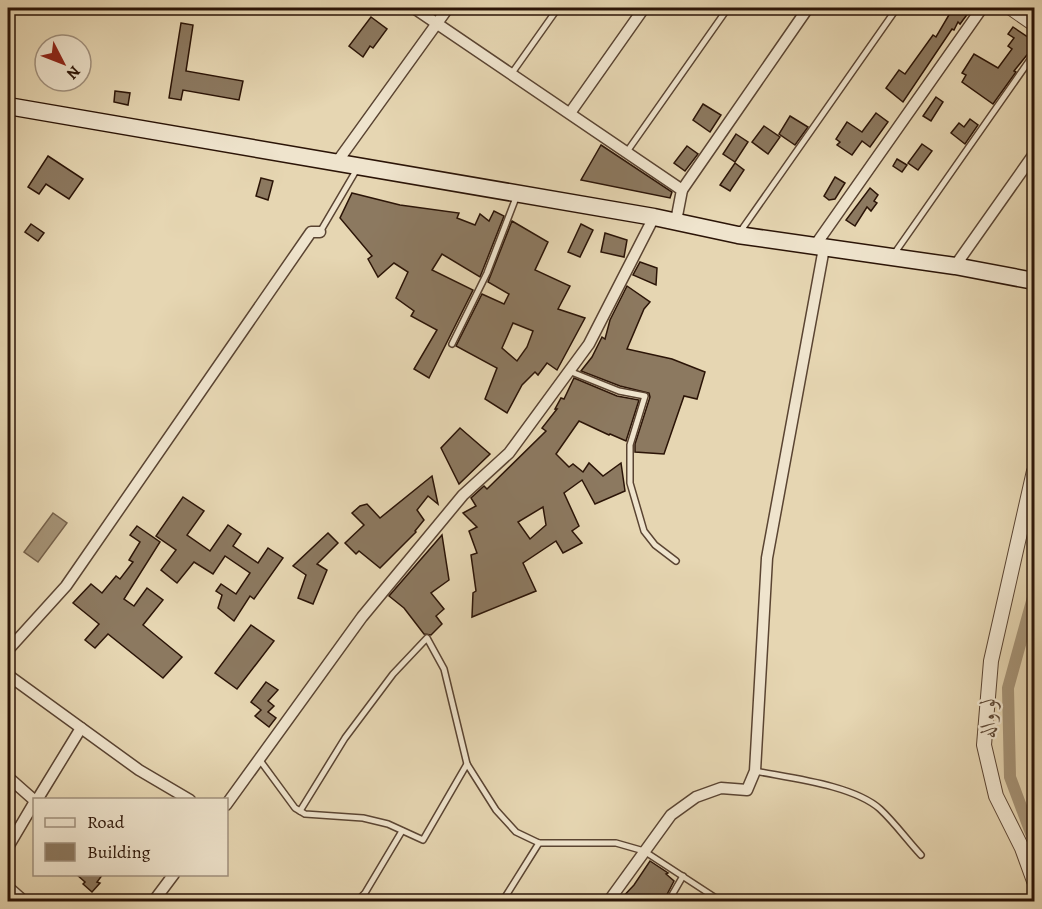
<svg xmlns="http://www.w3.org/2000/svg" width="1042" height="909" font-family="Alegreya,Amiri,serif">
<style>
.water{fill:#a69478;stroke:#75614b;stroke-width:1.5}
.lines{fill:none;stroke-linecap:round;stroke-linejoin:round}
.canal{stroke:#a69478;stroke-width:12}
.building{fill:#8c7960;stroke:#2b1407;stroke-width:1.5;fill-rule:evenodd}
.service-casing{stroke:#5a4432;stroke-width:8}
.minor-casing{stroke:#5a4432;stroke-width:13}
.tertiary-casing{stroke:#5a4432;stroke-width:16}
.secondary-casing{stroke:#2b1407;stroke-width:19}
.service{stroke:#efe4cd;stroke-width:5}
.minor{stroke:#efe4cd;stroke-width:10}
.tertiary{stroke:#efe4cd;stroke-width:14}
.secondary{stroke:#efe4cd;stroke-width:16}
.labels{text-anchor:middle;dominant-baseline:central;stroke-width:4.5;stroke-linejoin:round;paint-order:stroke}
.water-label{font-size:22px;font-style:italic;fill:#5c4734;stroke:#efe4cd}
</style>
<rect width="100%" height="100%" fill="#e6d6b2"/>
<filter id="stains"><feTurbulence type="fractalNoise" baseFrequency=".00333" numOctaves="4"/><feColorMatrix values="0 0 0 0 .2 0 0 0 0 .09 0 0 0 0 .02 0 0 0 .5 -.17"/></filter>
<radialGradient id="worn" r=".72"><stop offset=".6" stop-color="#630" stop-opacity="0"/><stop offset="1" stop-color="#630" stop-opacity=".3"/></radialGradient>
<!-- water -->
<path class="water" d="M53 513 67 523 38 562 24 552Z"/>
<g class="lines">
<!-- canal -->
<path class="canal" d="M1034 594 1008 688 1010 777 1034 841"/>
</g>
<!-- building -->
<g class="building">
<path d="M953 8H972L960 24 958 22 954 30 952 29 903 102 886 88 899 70 905 74 933 35 936 37Z"/>
<path d="M371 17 387 29 373 48 370 46 363 57 349 46Z"/>
<path d="M181 23 193 25 186 71 243 81 239 100 183 90 181 100 169 98Z"/>
<path d="M1013 27 1035 42V45L1014 71 1016 72 993 104 962 82 966 75 962 73 974 54 998 68 1012 49 1008 46 1014 38 1008 34Z"/>
<path d="M115 91 130 93 128 105 114 102Z"/>
<path d="M936 97 943 102 931 121 923 116Z"/>
<path d="M703 104 721 115 710 132 693 120Z"/>
<path d="M876 113 888 122 870 147 862 141 852 155 837 145 840 142 836 139 847 122 862 132Z"/>
<path d="M790 116 808 127 795 145 779 134Z"/>
<path d="M970 119 978 125 965 144 951 133 959 123 964 127Z"/>
<path d="M764 126 780 137 768 154 752 142Z"/>
<path d="M736 134 748 142 735 162 723 154Z"/>
<path d="M922 144 932 151 918 170 908 163Z"/>
<path d="M601 145 672 192 670 198 581 180Z"/>
<path d="M687 146 698 154 685 171 674 163Z"/>
<path d="M48 156 83 179 69 199 46 184 39 194 28 187Z"/>
<path d="M897 159 907 165 902 172 893 166Z"/>
<path d="M735 163 744 170 730 191 720 185Z"/>
<path d="M835 177 845 183 835 199 829 200 824 196Z"/>
<path d="M261 178 273 181 268 200 256 196Z"/>
<path d="M870 188 878 195 874 201 877 203 871 211 867 207 855 226 846 220Z"/>
<path d="M352 193 400 205 459 213 457 218 475 225 480 214 489 221 494 211 504 216 480 277 442 254 432 270 473 290 429 378 414 369 437 330 411 316 414 311 396 298 408 272 394 263 378 277 368 259 372 256 340 218Z"/>
<path d="M512 221 548 242 535 270 570 286 558 309 585 318 557 370 547 363 538 375 535 372 522 385 507 413 485 399 497 368 456 346 482 294 504 304 509 294 488 282ZM513 323 533 331 527 347 517 361 502 348Z"/>
<path d="M31 224 44 233 38 241 25 232Z"/>
<path d="M581 224 593 230 580 257 568 252Z"/>
<path d="M605 233 627 240 624 257 601 252Z"/>
<path d="M640 262 657 268 656 285 633 275Z"/>
<path d="M627 286 650 302 644 309 627 349 672 359 705 372 697 399 684 396 664 454 635 452V444L650 397 649 393 620 386 581 371 592 357 602 337 605 339 610 320Z"/>
<path d="M574 378 617 396 639 400 626 441 610 434 609 435 579 421 556 454 569 467 573 464 583 472 589 463 603 476 621 463 625 491 595 504 582 480 564 493 579 526 572 531 582 543 563 553 556 541 523 563 536 591 472 617 473 593 476 591 471 555 477 553 469 531 477 527 463 513 476 506 471 498 484 486 487 489 546 431 542 428 557 409H555L561 398 564 399ZM543 507 546 525 530 539 518 522Z"/>
<path d="M460 428 490 454 459 484 441 448Z"/>
<path d="M432 476 438 504 428 496 417 510 424 520 415 531 416 532 380 568 359 551 356 554 345 543 364 525 352 513 360 506 367 504 380 518Z"/>
<path d="M183 497 204 511 187 535 210 551 228 525 241 534 233 546 258 563 268 548 283 558 254 599 250 596 234 621 218 608 222 595 216 591 221 584 236 594 250 573 225 556 213 574 194 562 177 583 161 570 176 550 156 536Z"/>
<path d="M137 526 160 542 124 599 134 606 147 588 163 600 143 625 182 657 163 678 108 634 95 648 85 640 99 624 73 603 91 584 102 593 116 576 120 579 133 562 129 560 140 542 130 535Z"/>
<path d="M328 533 338 543 317 564 327 570 313 604 298 598 306 575 293 566Z"/>
<path d="M442 535 449 580 431 593 444 609 436 616 442 624 431 635 424 634 404 608 389 596Z"/>
<path d="M251 625 274 641 237 689 215 673Z"/>
<path d="M266 682 278 690 268 701 274 706 268 712 276 718 269 727 255 716 261 710 251 702Z"/>
<path d="M650 861 668 873 666 874 674 881 663 902H618L634 885Z"/>
<path d="M76 874H103L97 882 100 883 92 892 83 884 85 882Z"/>
</g>
<g class="lines">
<!-- service casing -->
<g class="service-casing">
<g id="service">
<path d="M512 73 558 8"/>
<path d="M626 153 728 8"/>
<path d="M320 232 357 169"/>
<path d="M740 232 897 8"/>
<path d="M894 254 1034 54"/>
<path d="M452 344 487 273 517 195"/>
<path d="M569 371 619 391 645 396 630 445V483L644 531 655 545 676 561"/>
<path d="M259 759 295 808 305 814 363 818 388 824 423 840 467 764"/>
<path d="M755 771C790 778 853 785 880 809 895 823 907 840 921 855"/>
<path d="M300 811 345 738 393 674 427 638 444 669 467 764 496 810 516 832 539 843H616L644 851 722 902"/>
<path d="M356 902 365 893 402 831"/>
<path d="M502 902 539 843"/>
<path d="M668 902 683 876"/>
</g>
</g>
<!-- minor casing -->
<g class="minor-casing">
<g id="minor">
<path d="M414 8 682 190 676 221"/>
<path d="M570 113 644 8"/>
<path d="M337 162 448 8"/>
<path d="M682 190 808 8"/>
<path d="M814 247 982 8"/>
<path d="M955 266 1034 154"/>
<path d="M8 650 66 586 311 232H320"/>
<path d="M8 675 139 770 190 800"/>
<path d="M8 777 34 800"/>
<path d="M37 800 81 728"/>
<path d="M226 805 362 617 463 495 509 453 589 344 654 217"/>
<path d="M8 847 34 803"/>
<path d="M8 887 25 902"/>
<path d="M153 902 174 874"/>
<path d="M608 902 671 815 696 797 721 788 747 790 755 771 767 558 824 248"/>
</g>
</g>
<!-- tertiary casing -->
<g class="tertiary-casing">
<g id="tertiary">
<path d="M1011 8 1034 24"/>
<path d="M1034 471 991 661 984 745 996 796 1022 848 1034 881"/>
</g>
</g>
<!-- secondary casing -->
<g class="secondary-casing">
<path id="secondary" d="M8 106 654 217 738 235 955 266 1034 281"/>
</g>
<!-- service -->
<use href="#service" class="service"/>
<!-- minor -->
<use href="#minor" class="minor"/>
<!-- tertiary -->
<use href="#tertiary" class="tertiary"/>
<!-- secondary -->
<use href="#secondary" class="secondary"/>
</g>
<g class="labels">
<!-- water labels -->
<g class="water-label">
<text transform="translate(988 718) rotate(-91)">لو واله</text>
</g>
</g>
<!-- margin -->
<rect width="1042" height="909" fill="none" stroke="#e6d6b2" stroke-width="30"/>
<rect x="9" y="9" width="1024" height="891" fill="none" stroke="#2b1407" stroke-width="3"/>
<rect x="15" y="15" width="1012" height="879" fill="none" stroke="#2b1407" stroke-width="1.5"/>
<!-- legend -->
<rect x="33" y="798" width="195" height="78" fill="#efe4cd" stroke="#a1917e" stroke-width="1.5"/>
<rect x="45" y="818" width="30" height="9" fill="#efe4cd" stroke="#a1917e" stroke-width="1.5"/>
<text x="87" y="828" font-size="18" fill="#2b1407">Road</text>
<rect x="45" y="843" width="30" height="18" fill="#8c7960" stroke="#a1917e" stroke-width="1.5"/>
<text x="87" y="858" font-size="18" fill="#2b1407">Building</text>
<!-- north arrow -->
<g transform="translate(63 63) rotate(132)"><circle r="28" fill="#efe4cd" stroke="#a1917e" stroke-width="1.5"/>
<path d="M0-4.5L10 22L0 15L-10 22Z" fill="#8f2418"/>
<text y="-9" font-size="16" font-weight="bold" text-anchor="middle" fill="#2b1407">N</text>
</g>
<rect width="100%" height="100%" filter="url(#stains)"/>
<rect width="100%" height="100%" fill="url(#worn)"/>
</svg>
